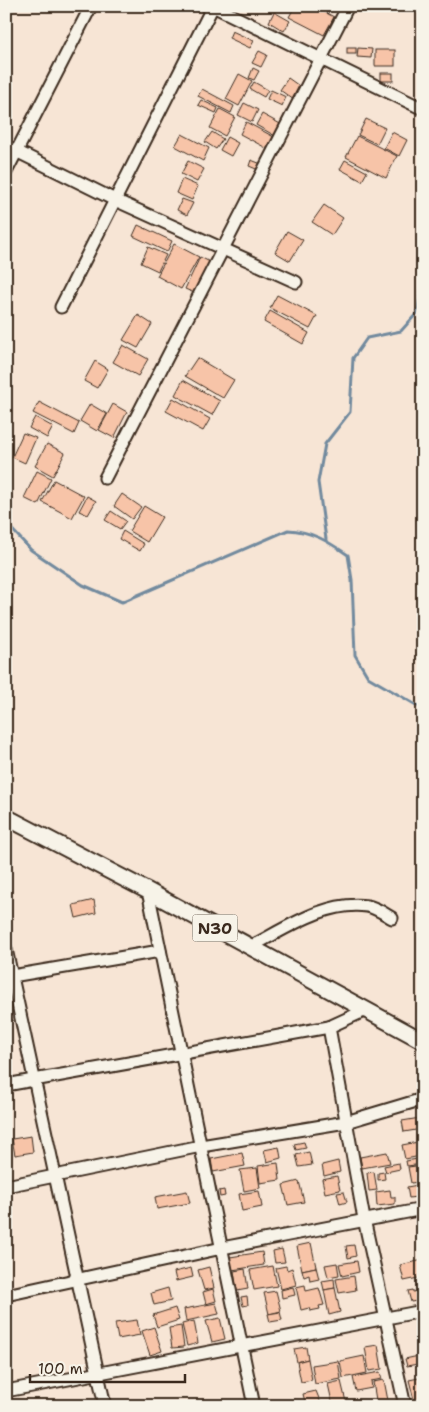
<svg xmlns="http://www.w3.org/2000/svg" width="429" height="1412" font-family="'Shantell Sans',sans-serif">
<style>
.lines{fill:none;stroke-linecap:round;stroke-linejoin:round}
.stream{stroke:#728a9e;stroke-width:3}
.building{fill:#f7c4a8;stroke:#3b2a1e}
.minor-casing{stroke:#3b2a1e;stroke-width:15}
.major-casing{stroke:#3b2a1e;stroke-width:19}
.minor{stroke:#f7f3e8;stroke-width:11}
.major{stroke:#f7f3e8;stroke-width:15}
.labels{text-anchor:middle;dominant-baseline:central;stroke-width:4;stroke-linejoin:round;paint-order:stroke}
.shield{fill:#f7f3e8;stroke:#73665b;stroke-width:1}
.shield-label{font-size:16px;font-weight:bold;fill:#3b2a1e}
</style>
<rect width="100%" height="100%" fill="#f7e5d5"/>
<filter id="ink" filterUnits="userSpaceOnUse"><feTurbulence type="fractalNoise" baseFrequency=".02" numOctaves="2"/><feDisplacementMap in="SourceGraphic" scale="10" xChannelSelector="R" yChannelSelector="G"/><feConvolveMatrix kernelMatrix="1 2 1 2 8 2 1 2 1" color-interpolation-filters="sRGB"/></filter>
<g filter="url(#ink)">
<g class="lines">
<!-- stream -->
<g class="stream">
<path d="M6 523 31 550 83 585 122 602 288 530C312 531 329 542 348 555L352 580 355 655 368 677 423 709"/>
<path d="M326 539 318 482 325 444 350 412 353 358 367 338 401 331 417 313 423 280"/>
</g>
</g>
<!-- building -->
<g class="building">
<path d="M295 6H313L334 17 324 35 289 17Z"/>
<path d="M274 12 290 21 284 31 269 22Z"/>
<path d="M232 31 254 41 250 48 229 38Z"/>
<rect x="347" y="48" width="9" height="6"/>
<path d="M358 48 372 49 371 58 357 57Z"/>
<rect x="375" y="50" width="20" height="16"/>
<path d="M259 51 267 55 261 67 252 63Z"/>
<path d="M253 68 259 71 254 80 249 78Z"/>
<rect x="381" y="73" width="12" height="8"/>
<path d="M239 74 252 81 239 106 226 99Z"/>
<path d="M288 78 302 88 294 100 280 90Z"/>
<path d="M254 82 268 90 264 97 250 89Z"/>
<path d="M202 89 234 106 231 113 198 96Z"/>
<path d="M271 90 286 97 282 106 267 99Z"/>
<path d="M201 100 218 108 216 113 198 105Z"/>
<path d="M244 103 258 110 252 122 238 115Z"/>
<path d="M220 109 235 117 225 136 210 128Z"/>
<path d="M262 114 284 126 277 137 256 125Z"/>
<path d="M366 119 385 128 377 144 358 135Z"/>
<path d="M246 122 274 137 268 149 240 134Z"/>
<path d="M212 132 223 139 216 149 205 142Z"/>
<path d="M392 132 407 140 399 156 384 148Z"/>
<path d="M182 134 209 148 203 161 175 146Z"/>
<path d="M357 136 397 156 386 178 346 157Z"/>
<path d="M227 137 238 143 231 156 220 150Z"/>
<path d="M251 160 264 165 261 171 249 166Z"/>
<path d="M345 160 367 172 362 181 340 169Z"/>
<path d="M188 161 204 169 197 182 181 174Z"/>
<path d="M182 179 198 186 192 200 176 193Z"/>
<path d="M182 199 193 203 187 215 177 210Z"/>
<path d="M324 205 343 218 332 235 312 222Z"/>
<path d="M138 225 172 241 167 252 133 236Z"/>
<path d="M287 231 303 240 290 261 275 252Z"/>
<path d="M174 244 199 257 181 289 157 276Z"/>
<path d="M148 247 166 255 158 271 141 263Z"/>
<path d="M200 257 214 264 199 295 185 289Z"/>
<path d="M277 295 317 316 310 329 270 308Z"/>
<path d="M270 311 309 333 303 344 264 322Z"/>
<path d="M138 315 152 324 138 348 123 340Z"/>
<path d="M123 345 148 359 138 376 113 362Z"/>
<path d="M197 358 234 380 223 398 185 376Z"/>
<path d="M95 361 108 369 97 388 84 381Z"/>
<path d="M183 380 220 401 212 415 175 395Z"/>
<path d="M173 398 210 419 203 431 166 411Z"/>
<path d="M39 402 79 423 74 434 33 413Z"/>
<path d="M90 404 107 414 97 431 80 421Z"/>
<path d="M113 404 127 412 114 438 99 430Z"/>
<path d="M35 417 53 427 47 438 29 428Z"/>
<path d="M23 433 36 438 25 463 12 457Z"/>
<path d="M47 444 65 453 53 476 35 466Z"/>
<path d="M37 471 51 478 38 505 24 498Z"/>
<path d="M54 480 84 496 72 518 42 502Z"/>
<path d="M122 494 141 507 132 519 114 506Z"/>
<path d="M87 496 96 501 88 515 79 511Z"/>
<path d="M144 506 162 517 147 542 129 531Z"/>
<path d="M111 511 126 521 120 529 105 520Z"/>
<path d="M123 531 144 544 140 551 119 539Z"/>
<path d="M94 900 96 913 76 918 73 905Z"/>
<path d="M420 1118 422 1129 404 1132 402 1121Z"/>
<path d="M31 1136 33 1152 15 1155 12 1139Z"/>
<path d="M304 1142 306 1148 296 1150 294 1144Z"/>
<path d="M418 1142 421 1156 405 1159 402 1145Z"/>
<path d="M279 1147 281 1158 267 1162 264 1150Z"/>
<path d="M309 1152 312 1165 299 1167 296 1155Z"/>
<path d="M387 1152 390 1163 362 1168 360 1157Z"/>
<path d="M242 1153 245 1166 213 1172 211 1159Z"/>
<path d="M423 1158V1164L407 1166 406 1161Z"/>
<path d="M338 1161 340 1172 324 1176 322 1165Z"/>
<path d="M278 1163 280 1180 260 1183 258 1166Z"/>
<path d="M399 1163 400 1169 386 1172 384 1166Z"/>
<path d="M416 1166 419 1182 411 1183 408 1167Z"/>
<path d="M257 1168 260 1188 244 1191 240 1170Z"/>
<path d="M374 1172 377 1190 369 1191 367 1173Z"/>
<path d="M384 1172 385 1179 378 1180V1173Z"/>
<path d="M337 1176 340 1190 325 1193 322 1179Z"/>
<path d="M299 1181 304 1202 288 1205 283 1185Z"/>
<path d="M423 1184V1196L409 1198 407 1187Z"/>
<path d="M224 1190 225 1196 220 1197 219 1191Z"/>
<path d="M390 1190 391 1197H395V1204L377 1206 376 1192Z"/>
<path d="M187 1191 190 1203 157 1209 155 1197Z"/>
<path d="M259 1191 262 1207 242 1211 239 1194Z"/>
<path d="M344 1192 347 1202 340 1204 337 1193Z"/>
<path d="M311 1243 316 1267 302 1270 297 1246Z"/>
<path d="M354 1245 356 1256 348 1258 346 1246Z"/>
<path d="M282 1249 285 1262 275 1263 273 1251Z"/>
<path d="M262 1252 264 1265 232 1270 230 1257Z"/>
<path d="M423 1260V1277L404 1281 400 1265Z"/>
<path d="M357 1261 359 1272 342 1276 339 1264Z"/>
<path d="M337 1263 339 1275 328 1277 325 1265Z"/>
<path d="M273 1266 277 1286 254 1290 250 1270Z"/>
<path d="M286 1266 287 1270 292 1268 296 1285 281 1289 276 1268Z"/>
<path d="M209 1267 214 1288 204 1290 198 1270Z"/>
<path d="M316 1267 319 1279 310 1281 309 1275 304 1277 302 1270Z"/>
<path d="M191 1268 193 1277 176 1281 174 1272Z"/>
<path d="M245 1269 248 1289 237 1291 234 1271Z"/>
<path d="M354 1276 356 1290 339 1293 336 1279Z"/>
<path d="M334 1279 335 1288 324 1290 322 1281Z"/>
<path d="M305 1285 306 1291 319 1288 324 1305 319 1306 320 1309 310 1311 309 1308 301 1310 296 1287Z"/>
<path d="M293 1287 295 1295 282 1298 281 1290Z"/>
<path d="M168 1288 171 1301 154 1305 151 1293Z"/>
<path d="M335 1288 340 1312 329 1315 324 1290Z"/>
<path d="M213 1289 216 1301 206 1304 203 1292Z"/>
<path d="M413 1290V1292L423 1290V1300L411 1302 408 1291Z"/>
<path d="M276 1291 281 1311 269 1314 264 1293Z"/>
<path d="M247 1296 248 1305 243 1306 241 1297Z"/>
<path d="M216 1303 219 1314 186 1321 184 1309Z"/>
<path d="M175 1308 179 1320 157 1327 153 1315Z"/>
<path d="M280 1312 282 1320 270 1322 268 1314Z"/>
<path d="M220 1318 225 1339 212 1342 206 1321Z"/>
<path d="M137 1320 140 1335 118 1339 115 1323Z"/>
<path d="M194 1321 198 1343 187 1346 182 1324Z"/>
<path d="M423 1324V1341L422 1342 419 1325Z"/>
<path d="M181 1326 184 1347 172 1348 169 1328Z"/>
<path d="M154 1327 162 1351 150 1355 142 1331Z"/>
<path d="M378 1345 382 1369 369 1371 365 1347Z"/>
<path d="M306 1347 308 1359 297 1362 294 1349Z"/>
<path d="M423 1355V1363L407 1366 405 1359Z"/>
<path d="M364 1356 367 1373 343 1378 340 1361Z"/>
<path d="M308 1359 312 1380 301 1382 297 1362Z"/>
<path d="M338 1361 341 1379 315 1384 312 1365Z"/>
<path d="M380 1372 382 1379 371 1381 372 1388 356 1391 353 1377Z"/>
<path d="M419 1378 423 1403 415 1404 409 1380Z"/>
<path d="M384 1380 389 1406H377L373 1382Z"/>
<path d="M341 1381 347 1406H333L328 1384Z"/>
<path d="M316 1391 322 1406H306L303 1394Z"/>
</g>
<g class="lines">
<!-- minor casing -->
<g class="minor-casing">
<g id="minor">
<path d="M213 6 423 109"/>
<path d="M6 146 115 200 296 282"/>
<path d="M6 172 91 6"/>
<path d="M61 307 213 6"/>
<path d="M105 478 348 6"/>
<path d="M148 891 254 1406"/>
<path d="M250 947C285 929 326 900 367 906 375 907 385 914 392 918"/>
<path d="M6 949 105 1406"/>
<path d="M6 977 160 951"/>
<path d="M329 1027 364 1219 405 1406"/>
<path d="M6 1085 329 1027 366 1010"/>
<path d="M6 1186 201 1146 346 1122 423 1099"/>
<path d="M6 1295 222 1248 423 1209"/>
<path d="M6 1391 423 1311"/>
</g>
</g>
<!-- major casing -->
<g class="major-casing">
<path id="major" d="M6 817 148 891 423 1041"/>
</g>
<!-- minor -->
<use href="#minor" class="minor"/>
<!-- major -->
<use href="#major" class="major"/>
</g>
</g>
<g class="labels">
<!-- shield labels -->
<rect class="shield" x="192.5" y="914.5" width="45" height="27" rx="4"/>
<g class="shield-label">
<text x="215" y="928">N30</text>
</g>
</g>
<!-- margin -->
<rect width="429" height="1412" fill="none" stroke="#f7f3e8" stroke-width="25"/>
<rect x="12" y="12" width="404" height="1387" fill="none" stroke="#3b2a1e" stroke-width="2" filter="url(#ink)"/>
<!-- scale -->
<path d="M30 1374v8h155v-8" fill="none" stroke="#3b2a1e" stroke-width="2.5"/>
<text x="38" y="1374" font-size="15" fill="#3b2a1e" stroke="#f7f3e8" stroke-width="4" paint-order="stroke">100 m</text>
</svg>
